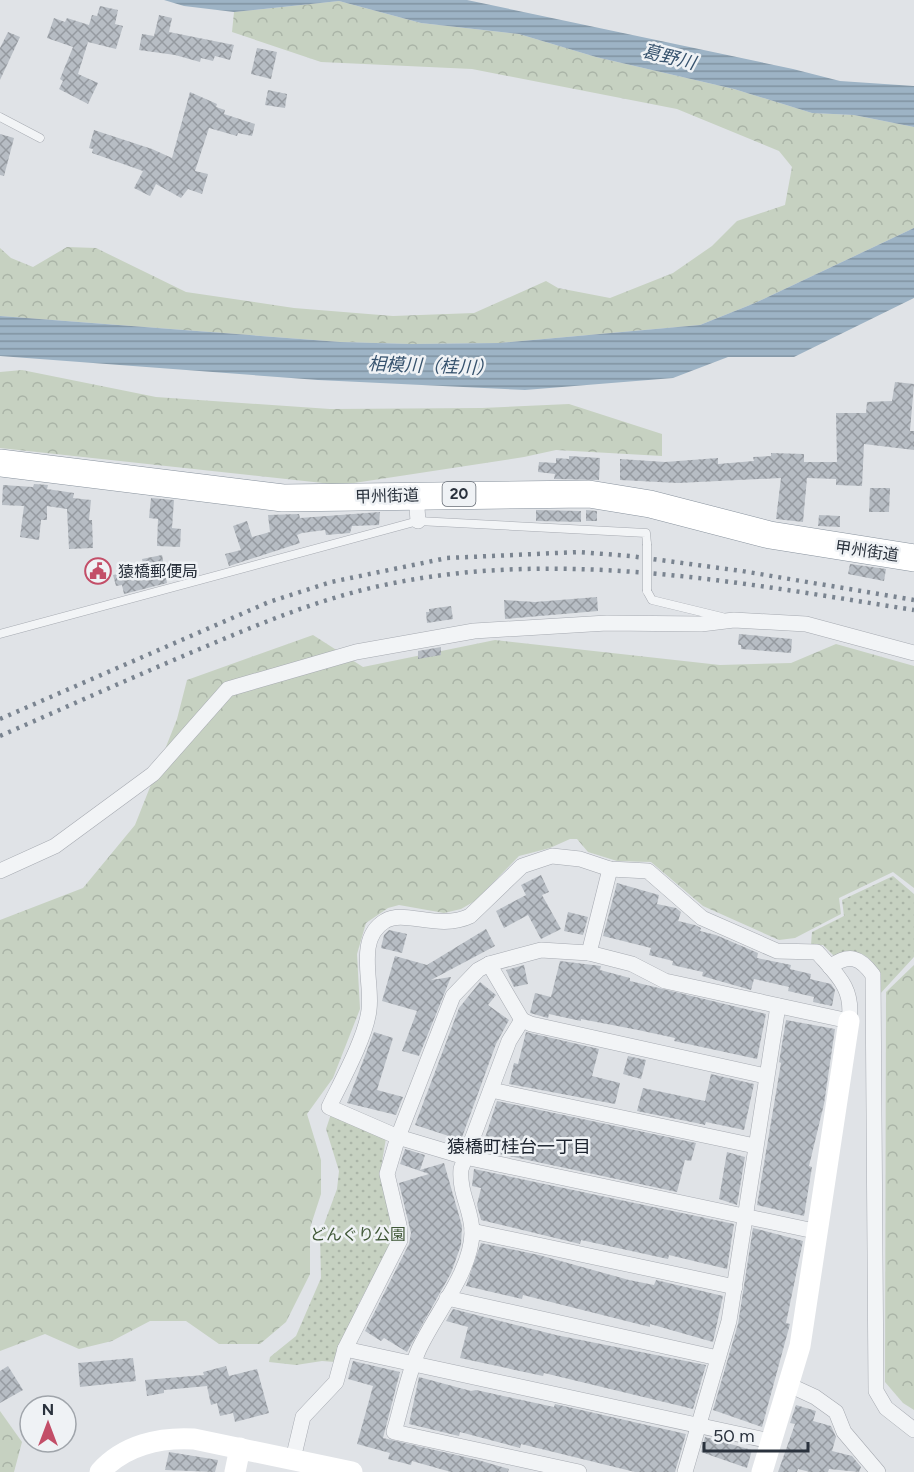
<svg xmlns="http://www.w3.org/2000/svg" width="914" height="1472" font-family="Figtree,'Noto Sans JP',sans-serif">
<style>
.forest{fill:url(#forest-crowns)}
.park{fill:url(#park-dots)}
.water{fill:url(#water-rules)}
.building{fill:url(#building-cross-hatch)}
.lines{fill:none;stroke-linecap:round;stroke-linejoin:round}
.lane-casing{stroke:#a6aab1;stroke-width:9}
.street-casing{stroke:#a6aab1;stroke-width:16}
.highway-casing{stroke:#88929d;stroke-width:28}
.lane{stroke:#f2f4f6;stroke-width:8}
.street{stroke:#f2f4f6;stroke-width:15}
.secondary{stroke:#fff;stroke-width:21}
.highway{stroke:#fff;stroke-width:27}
.rail{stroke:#7a8490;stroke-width:4.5;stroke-dasharray:3 6;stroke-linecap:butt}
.lane-bridge-casing{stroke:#a6aab1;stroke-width:9;stroke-linecap:butt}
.lane-bridge{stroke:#f2f4f6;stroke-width:8}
.labels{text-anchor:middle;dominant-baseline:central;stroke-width:5;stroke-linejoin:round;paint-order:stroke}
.shield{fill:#eff2f5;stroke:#656c74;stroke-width:1.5}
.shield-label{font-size:15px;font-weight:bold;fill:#2a323d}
.street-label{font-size:16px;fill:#2a323d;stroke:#eff2f5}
.poi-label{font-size:16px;fill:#2a323d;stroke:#eff2f5;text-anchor:start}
.park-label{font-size:16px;fill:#405838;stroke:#eff2f5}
.water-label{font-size:18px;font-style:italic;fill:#37536e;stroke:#eff2f5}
.neighbourhood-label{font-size:18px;fill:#1c232e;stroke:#eff2f5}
</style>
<defs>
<pattern id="forest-crowns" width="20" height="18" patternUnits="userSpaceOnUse" patternTransform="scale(1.5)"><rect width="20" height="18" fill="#c6d1c1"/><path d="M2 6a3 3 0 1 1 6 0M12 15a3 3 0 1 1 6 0" fill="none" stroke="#aab4a7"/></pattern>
<pattern id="park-dots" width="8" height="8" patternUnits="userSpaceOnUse" patternTransform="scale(1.5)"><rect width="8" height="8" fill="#c6d1c1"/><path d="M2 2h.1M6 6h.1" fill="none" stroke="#aab4a7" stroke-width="1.8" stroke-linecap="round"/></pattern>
<pattern id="water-rules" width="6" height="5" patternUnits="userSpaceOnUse" patternTransform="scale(1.5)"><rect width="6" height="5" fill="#9db3c5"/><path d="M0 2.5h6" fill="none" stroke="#8092a1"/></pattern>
<pattern id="building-cross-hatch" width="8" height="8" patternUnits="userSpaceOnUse" patternTransform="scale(1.5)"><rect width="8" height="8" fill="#b7bdc4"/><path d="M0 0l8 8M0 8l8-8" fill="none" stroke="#959aa0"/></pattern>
</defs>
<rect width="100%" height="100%" fill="#e0e3e7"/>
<!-- forest -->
<g class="forest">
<path d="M339 1 421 23 519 34 596 57 734 89 812 113 854 115 914 127V228L755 303 700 325 500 343 411 344 340 342 0 316V248L11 258 33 267 67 247 96 248 186 292 294 308 393 316 474 313 546 281 558 288 610 298 673 273 712 246 737 221 785 205 792 167 779 151 677 109 472 69 321 62 232 32 234 12Z"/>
<path d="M22 370 156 397 330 409 482 408 569 404 662 434V456L556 450 524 457 341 485 0 448V372Z"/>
<path d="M313 635 363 667 495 640 720 665 791 663 836 644 914 666V888L893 872 839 898 841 914 795 938 779 940 703 906 651 862 617 861 588 852 577 839H570L550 848 519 856 475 901 461 909 444 913 399 905 388 908 366 923 357 954 360 1009 333 1078 307 1114 321 1160V1194L310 1228V1274L286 1322 260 1344H219L186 1321H150L112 1341 79 1349 45 1334 0 1351V920L83 888 135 825 177 719 187 680Z"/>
<path d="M914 965V1410L903 1403 885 1382 886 992Z"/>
<path d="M0 1411 22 1442 14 1472H0Z"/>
</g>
<!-- park -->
<g class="park">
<path d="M893 876 914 894V957L879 995C877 962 871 946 834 956L823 945H811L812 932 844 916 842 900Z"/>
<path d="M331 1114 386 1138 381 1168 395 1233 392 1242 358 1305 335 1362 322 1361 296 1365 269 1362 270 1357 296 1336 321 1278 320 1235 337 1189 339 1171 326 1129Z"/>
</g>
<!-- water -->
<g class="water">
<path d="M164 0H467L793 69 840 81 914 86V127L854 115 812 113 734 89 596 57 519 34 421 23 339 1 234 12 184 6Z"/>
<path d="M914 228V298L794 357H728L673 378 525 390 318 380 0 356V316L340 342 411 344 500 343 700 325 755 303Z"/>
</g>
<!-- building -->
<g class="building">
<path d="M100 6 118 10 115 24 123 26 116 49 88 42 78 74 98 83 88 104 59 89 63 81 60 79 73 47 47 38 54 18 65 22 67 18 89 25 92 15 97 16Z"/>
<path d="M159 15 172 18 169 32 234 45 230 60 215 56 213 61 201 58 200 62 175 55 139 50 142 34 154 36Z"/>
<path d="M8 32 20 37 0 80V48Z"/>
<path d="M257 48 277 52 271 79 251 74Z"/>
<path d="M268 90 287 94 285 108 265 105Z"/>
<path d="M190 92 217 104 216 107 225 110 224 114 255 124 252 136 238 133 237 136 209 128 195 171 208 174 202 194 188 189 181 198 156 184 150 196 134 188 143 171 92 153 93 149 89 148 94 130 152 149 172 158Z"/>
<path d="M0 134 14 138 4 176 0 175Z"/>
<path d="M895 382 914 384 910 431H914V450L864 444 862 486 836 485V479L807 478 803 522 776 519 781 478 678 483 620 480V459L665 462 718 458V464L754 461 753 457 771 456V453L804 454V462H837L836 413H866L867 402 892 401Z"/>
<path d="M569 456 600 458 599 480 554 479 555 474 538 472 539 462 556 463V458L569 459Z"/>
<path d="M34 484 48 485 47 489 74 493 73 498 91 500 89 520H92L93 548 69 549 67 509 47 506V520H41L39 540 20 537 24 506 2 505 3 485 33 487Z"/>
<path d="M870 488H890L889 512H869Z"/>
<path d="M151 498 174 500 172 528 181 529 180 547 157 546 158 519 149 518Z"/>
<path d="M536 510 581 511V522L536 521Z"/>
<path d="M586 510 597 511V521H586Z"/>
<path d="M380 512 379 525 352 526 350 533 326 535 325 530 302 533 297 535 300 543 229 566 225 554 241 550 233 526 247 521 252 537 270 532 268 515 299 514 300 518Z"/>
<path d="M819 515 840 516V527L818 526Z"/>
<path d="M162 555 167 583 124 594 122 585 116 586 113 575 144 568 142 559Z"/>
<path d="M850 564 886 569 884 581 848 574Z"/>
<path d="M597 597 598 611 505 619 504 600 535 602Z"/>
<path d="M451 606 453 619 427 623 426 612H429V609Z"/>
<path d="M739 634 792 639 791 653 741 649V645H738Z"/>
<path d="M441 647V655L418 659V651Z"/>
<path d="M541 875 549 892 542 895 561 929 541 939 528 915 504 928 496 911 526 895 521 885Z"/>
<path d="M617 883 659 895 657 904 676 908 681 912 678 921 695 925 701 928 700 931 716 935 758 953 757 958 791 965 790 969 811 974 810 979 831 984 835 990 832 1006 813 1002 814 997 788 991 789 987 754 979 751 990 702 976 703 972 672 965 673 961 649 955 651 948 603 936Z"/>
<path d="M568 912 588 917 583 935 564 931Z"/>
<path d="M486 929 495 946 431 980 451 977 419 1056 402 1051 417 1011 382 1001 395 956 427 965Z"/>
<path d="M389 930 407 934 402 953 381 948 384 935Z"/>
<path d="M560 961 601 966 600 970 630 978V981L766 1014 757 1059 674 1041 675 1038 638 1030 581 1019V1021L549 1014 548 1018 530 1013 535 993 551 997Z"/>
<path d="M524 965 528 984 514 987 506 970Z"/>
<path d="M480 982 496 995 488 1005 509 1020 496 1044 461 1140 415 1125 459 1008Z"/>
<path d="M786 1020 835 1029 824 1104 809 1166 812 1167 804 1216 757 1205 781 1063 779 1062Z"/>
<path d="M374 1032 393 1038 377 1090 403 1097 396 1115 347 1103Z"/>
<path d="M526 1032 599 1049 592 1076 620 1083 615 1104 509 1084 514 1063 518 1064Z"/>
<path d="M628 1056 646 1060 641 1079 623 1074Z"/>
<path d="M711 1074 754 1084 744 1130 706 1122 705 1125 701 1124 637 1111 643 1088 705 1101Z"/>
<path d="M497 1101 696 1143 691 1161 685 1160 677 1192 481 1150Z"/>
<path d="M405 1149 425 1155 420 1170 444 1163 462 1226 461 1245 451 1273 407 1352 384 1338 381 1341 365 1331 409 1244 411 1233 399 1183 429 1174 400 1164Z"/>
<path d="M727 1152 745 1157 737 1205 719 1199Z"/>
<path d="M474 1169 734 1224 727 1269 669 1255 668 1259 581 1240 580 1244 481 1220 477 1205 481 1188 472 1186Z"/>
<path d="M753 1228 803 1241 786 1323 790 1324 762 1427 713 1410 738 1324Z"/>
<path d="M481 1243 539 1255 629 1280 654 1285 656 1280 723 1296 713 1342 650 1324V1327L523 1295 522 1299 466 1286Z"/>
<path d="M453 1309 556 1335 706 1365 693 1409 544 1373 543 1376 460 1358 468 1327 446 1321Z"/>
<path d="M133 1358 136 1381 80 1387 78 1363Z"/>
<path d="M353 1361 400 1372 383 1438 478 1460 509 1469 508 1472H451L412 1461 411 1465 388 1459 390 1453 357 1444 373 1386 348 1379Z"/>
<path d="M8 1366 23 1390 0 1403V1371Z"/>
<path d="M226 1366 229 1376 257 1369 269 1413 235 1422 233 1413 220 1416 217 1403 211 1405 207 1386 164 1390V1393L147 1396 145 1380 204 1375 203 1372Z"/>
<path d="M419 1377 471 1391 476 1390 554 1407 555 1404 686 1434 675 1472H635L521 1444 520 1448 460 1432 459 1436 409 1424Z"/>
<path d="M796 1405 816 1411 813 1421 831 1426 836 1437 832 1451 852 1456 861 1467 859 1472 829 1469 828 1472H810L798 1469 797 1472H778L795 1424 790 1423Z"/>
<path d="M705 1437 752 1450 747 1468 701 1452Z"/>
<path d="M169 1452 218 1460 215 1472 165 1470Z"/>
</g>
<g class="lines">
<!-- lane casing -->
<g class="lane-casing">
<g id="lane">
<path d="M0 117 40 138"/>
<path d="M647 591 652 600 722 617"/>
<path d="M0 634 418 521 646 533 647 544"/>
</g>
</g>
<!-- street casing -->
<g class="street-casing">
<g id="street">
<path d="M416 495 418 521"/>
<path d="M0 871 55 846 153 774 228 689 356 652 474 631 607 623 701 624 734 620 806 624 914 653"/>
<path d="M589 953 610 869"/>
<path d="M489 964 522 1020"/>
<path d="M830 967C849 953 860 957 873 975L876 1391 886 1408 914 1430"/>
<path d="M491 1090 755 1146"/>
<path d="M472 1231 735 1287"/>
<path d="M447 1298 718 1358"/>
<path d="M345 1349 770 1441"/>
<path d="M789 1385 815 1397 836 1412 844 1432 878 1472"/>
<path d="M293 1459 303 1417 336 1382 345 1349 400 1240 399 1225 387 1174 398 1137 453 996 478 970 489 964 541 950 589 953 632 964 665 981 849 1021C854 988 837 975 817 952L777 951 702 918 648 871 610 869 580 859 552 856 522 866 470 916C439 931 404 909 385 921 355 939 373 982 369 1010 366 1037 341 1082 329 1107L398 1137 465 1157 819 1232"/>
<path d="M579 1472 394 1432C402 1405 408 1374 419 1349 435 1314 472 1271 472 1232 472 1210 459 1194 461 1169L509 1041 522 1020 531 1024 765 1076"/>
<path d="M685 1472 729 1321 778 1006"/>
</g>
</g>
<!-- highway casing -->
<g class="highway-casing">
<path id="highway" d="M0 463 283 498 589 494 650 504 770 535 914 558"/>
</g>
<!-- lane -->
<use href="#lane" class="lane"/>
<!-- street -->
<use href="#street" class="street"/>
<!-- secondary -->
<g class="secondary">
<path d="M100 1472C124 1445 160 1437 194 1439L352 1472"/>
<path d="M235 1472 240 1448"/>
<path d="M762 1472 800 1346 849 1021"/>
</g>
<!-- highway -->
<use href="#highway" class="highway"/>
<!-- rail -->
<g class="rail">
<path d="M0 719 269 602 331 582 447 558 579 552 630 556 742 571 914 600"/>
<path d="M0 736C71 705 142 673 214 643 271 619 329 596 389 584 563 548 742 583 914 610"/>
</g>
<!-- lane-bridge casing -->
<g class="lane-bridge-casing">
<path id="lane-bridge" d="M647 544V591"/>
</g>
<!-- lane-bridge -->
<use href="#lane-bridge" class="lane-bridge"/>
</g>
<!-- icons -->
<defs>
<g id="civic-ring" transform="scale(1.35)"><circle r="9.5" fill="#eff2f5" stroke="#c34e68" stroke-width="1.5"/><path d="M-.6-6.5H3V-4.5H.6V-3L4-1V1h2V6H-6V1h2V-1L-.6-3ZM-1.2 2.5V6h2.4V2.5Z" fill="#c34e68"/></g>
</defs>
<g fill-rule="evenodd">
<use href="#civic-ring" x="98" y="571"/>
</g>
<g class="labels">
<!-- shield labels -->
<rect class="shield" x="442.5" y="482" width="33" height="24" rx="4.5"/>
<g class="shield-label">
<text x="459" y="494">20</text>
</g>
<!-- street labels -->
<g class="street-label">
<text transform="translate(387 496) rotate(-2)">甲州街道</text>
<text transform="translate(867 551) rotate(8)">甲州街道</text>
</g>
<!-- poi labels -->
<g class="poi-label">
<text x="118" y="571">猿橋郵便局</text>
</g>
<!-- park labels -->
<g class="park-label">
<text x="358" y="1234">どんぐり公園</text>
</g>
<!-- water labels -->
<g class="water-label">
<text transform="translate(669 57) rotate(14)">葛野川</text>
<text transform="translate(431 366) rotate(2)">相模川（桂川）</text>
</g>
<!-- neighbourhood labels -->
<g class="neighbourhood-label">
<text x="519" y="1147">猿橋町桂台一丁目</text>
</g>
</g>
<!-- north arrow -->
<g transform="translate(48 1424)"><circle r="28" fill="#eff2f5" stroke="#a0a5ab" stroke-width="1.5"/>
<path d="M0-4.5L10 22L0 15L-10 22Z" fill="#c34e68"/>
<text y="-9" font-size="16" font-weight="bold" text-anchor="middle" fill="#2a323d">N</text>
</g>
<!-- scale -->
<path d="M704 1442v9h104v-9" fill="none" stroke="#2a323d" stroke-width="3"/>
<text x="713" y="1442" font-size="18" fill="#2a323d" stroke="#eff2f5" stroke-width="4.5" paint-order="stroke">50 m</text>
</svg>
